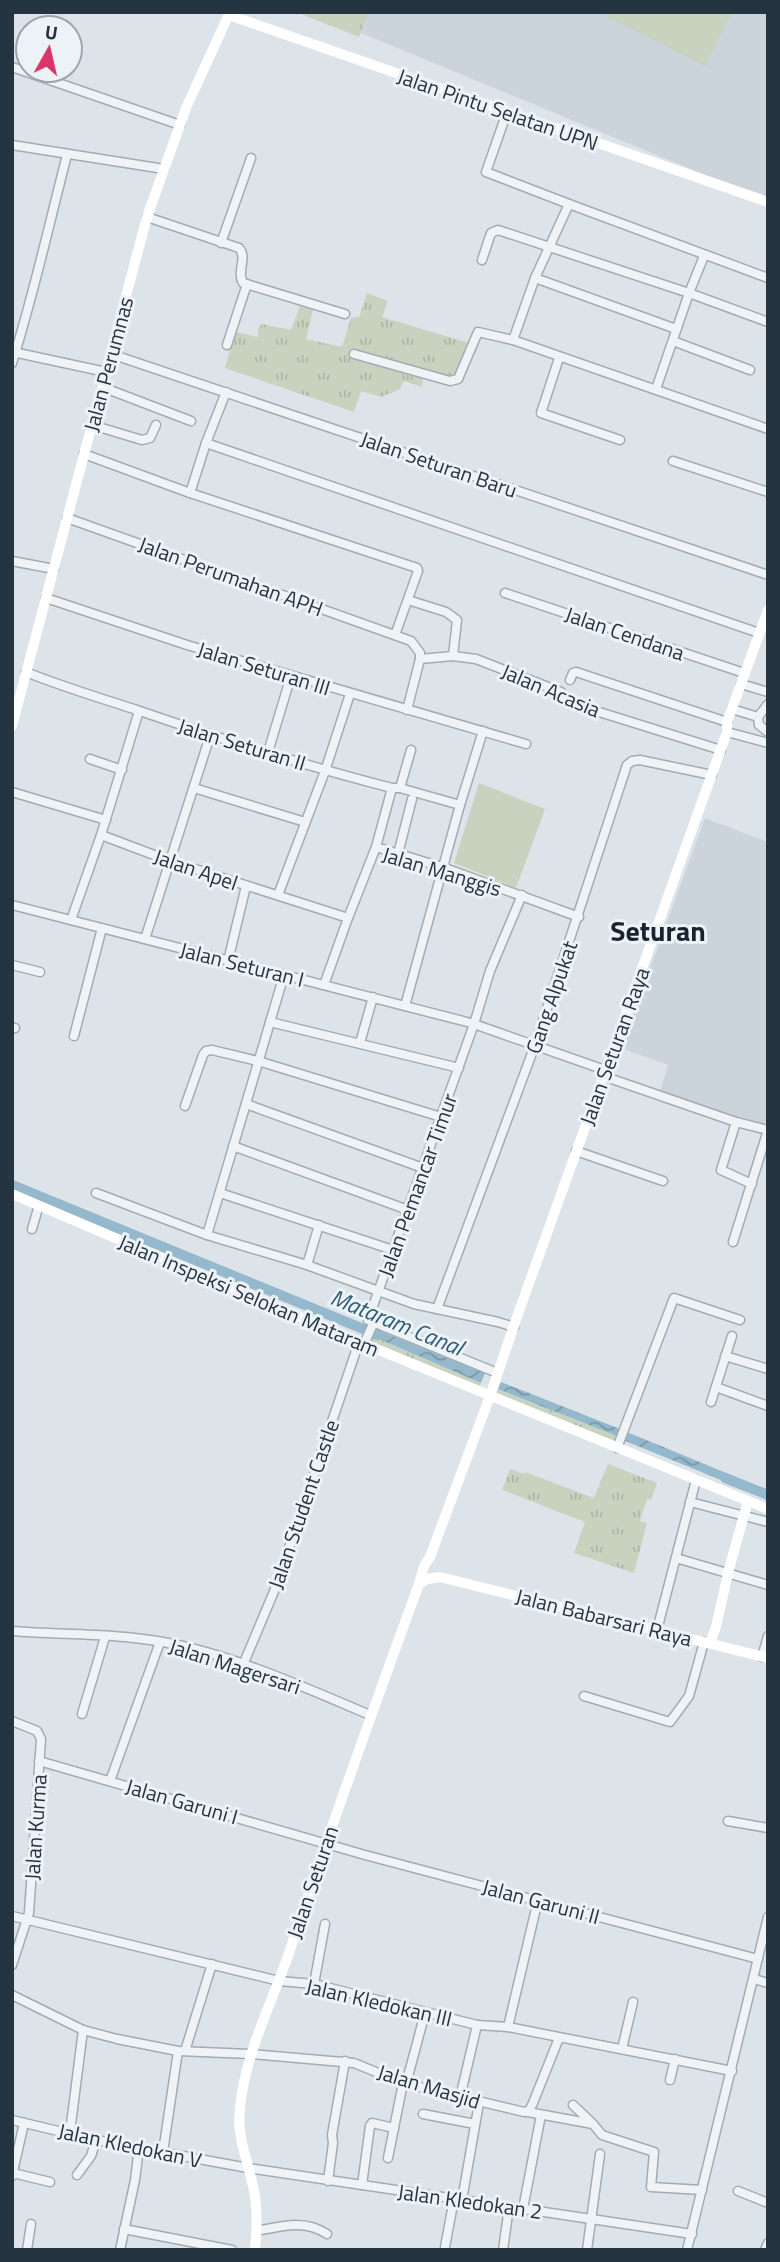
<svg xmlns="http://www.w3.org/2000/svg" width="780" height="2262" font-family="'Titillium Web',sans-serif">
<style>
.built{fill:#cbd3db}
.grass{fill:url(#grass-tufts)}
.pitch{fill:#c7d3be}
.water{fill:url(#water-waves)}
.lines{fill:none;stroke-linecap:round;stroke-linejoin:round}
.canal{stroke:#95b9cc;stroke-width:10}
.street-casing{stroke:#a2acb3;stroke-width:11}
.street{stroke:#f0f3f6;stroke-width:8}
.secondary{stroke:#fff;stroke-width:10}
.labels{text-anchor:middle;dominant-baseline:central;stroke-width:6;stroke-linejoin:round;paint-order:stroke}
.street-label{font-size:21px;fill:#253441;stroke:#edf2f6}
.water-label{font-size:23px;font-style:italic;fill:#2c5b78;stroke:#edf2f6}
.district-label{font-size:28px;font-weight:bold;fill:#182531;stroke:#edf2f6}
</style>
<defs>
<pattern id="grass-tufts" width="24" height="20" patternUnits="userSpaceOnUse" patternTransform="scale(1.75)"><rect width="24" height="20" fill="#c7d3be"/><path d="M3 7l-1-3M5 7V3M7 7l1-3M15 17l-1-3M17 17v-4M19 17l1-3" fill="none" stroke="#abb6a4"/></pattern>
<pattern id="water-waves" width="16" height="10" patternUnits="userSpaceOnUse" patternTransform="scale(1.75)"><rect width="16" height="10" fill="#95b9cc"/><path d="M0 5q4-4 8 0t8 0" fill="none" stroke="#7997a7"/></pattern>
</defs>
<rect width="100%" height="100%" fill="#dde4e9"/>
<!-- built -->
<g class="built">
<path d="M369 12H768V201L361 33Z"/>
<path d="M705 818 768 842V1127L660 1092 668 1065 621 1048Z"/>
</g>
<!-- grass -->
<g class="grass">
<path d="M296 12H369L359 37Z"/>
<path d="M367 293 388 301 382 317 469 343 454 378 407 371 404 374 423 379 422 387 404 381 400 389 381 397 361 391 354 412 225 368 235 332 258 337V329L262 324 291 330 300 306 313 310 306 339 342 347 351 318 359 317Z"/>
<path d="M372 1336 481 1383 479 1387 371 1341Z"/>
<path d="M498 1389 617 1436 615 1441 496 1394Z"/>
<path d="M608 1464 657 1483 651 1500 647 1499 640 1521 647 1523 634 1573 574 1553 585 1522 502 1490 510 1469 524 1474 525 1472 594 1498Z"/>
</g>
<!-- pitch -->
<g class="pitch">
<path d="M598 12H732L705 66Z"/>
<path d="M479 783 545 809 516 888 454 863Z"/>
</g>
<!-- water -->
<g class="water">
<path d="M375 1329 485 1373 481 1383 372 1336Z"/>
<path d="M501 1382 620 1429 617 1436 498 1389Z"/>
<path d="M627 1432 736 1477 733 1485 623 1440Z"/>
</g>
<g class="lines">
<!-- canal -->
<g class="canal">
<path d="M12 1185 378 1335"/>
<path d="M725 1478 768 1495"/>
</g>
<!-- street casing -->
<g class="street-casing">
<g id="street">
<path d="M12 67 180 125"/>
<path d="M507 112 486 172 569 204"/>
<path d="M12 145 164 169"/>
<path d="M147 217 239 248C248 258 236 272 243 283L345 314"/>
<path d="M221 243 251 158"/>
<path d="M482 260 491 233 498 230 689 293 768 322"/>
<path d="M535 278 569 204 768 278"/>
<path d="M676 329 535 278 513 340 768 429"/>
<path d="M673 341 750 370"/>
<path d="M227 345 247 284"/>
<path d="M13 352 106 372"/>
<path d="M111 354 768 575"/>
<path d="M354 354 450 381 458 379 478 332 513 340"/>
<path d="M559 358 541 413 620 440"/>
<path d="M12 363C34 294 49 224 67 155"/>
<path d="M102 387 191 421"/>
<path d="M656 389 689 293 704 256"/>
<path d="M92 425 142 440 150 438 156 425"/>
<path d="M206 443 759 633"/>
<path d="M84 454 190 493 417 568 418 571 395 635"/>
<path d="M673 461 768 492"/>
<path d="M190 493 206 443 226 392"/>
<path d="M67 518 411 641 420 653V659L407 710"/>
<path d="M12 561 54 569"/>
<path d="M505 593 744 673"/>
<path d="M46 598 187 645 526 744"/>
<path d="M408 600 446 612 457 620 453 656"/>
<path d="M420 659 453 656 476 659 561 692 564 701 721 750"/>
<path d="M26 672C63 687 100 698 137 710 221 739 306 766 392 788H400L460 805"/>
<path d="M570 680 573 673 576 672 727 722"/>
<path d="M741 684 768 692"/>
<path d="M732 709 758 717 768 704"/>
<path d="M139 711 101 835 170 861 348 918 324 985"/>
<path d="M758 717 759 725 768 732"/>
<path d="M727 732 768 743"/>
<path d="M268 752 291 676"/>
<path d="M90 759 122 770"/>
<path d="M194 788 305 822"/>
<path d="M400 788 411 750"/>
<path d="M12 792 106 820"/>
<path d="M376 847 445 868 579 917"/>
<path d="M398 854 412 799"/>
<path d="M278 895 325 771 350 694"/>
<path d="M12 905 471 1023 605 1070"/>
<path d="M348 918 376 847 392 788"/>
<path d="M71 920 101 835"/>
<path d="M145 939 210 736"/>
<path d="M228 961 246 886"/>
<path d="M12 965 40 972"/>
<path d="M405 1006 460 805 483 731"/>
<path d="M270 1022 459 1068"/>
<path d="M12 1028H15"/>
<path d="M74 1036 102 928"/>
<path d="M360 1043 373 997"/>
<path d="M603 1076 736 1122 768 1130 733 1242"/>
<path d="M246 1104 423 1168"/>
<path d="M185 1106 203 1055 206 1051 212 1050 258 1061 441 1117"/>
<path d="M736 1122 721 1170 752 1184"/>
<path d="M233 1146 408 1210"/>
<path d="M576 1151 663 1181"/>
<path d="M96 1193 207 1235 307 1265 414 1304 498 1322 514 1327"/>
<path d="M220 1193 393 1250"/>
<path d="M32 1229 39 1205"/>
<path d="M207 1235 284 975"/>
<path d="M307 1265 319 1225"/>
<path d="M437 1309 535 1045 627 765 632 761 640 760 712 775"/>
<path d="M364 1344 374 1322"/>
<path d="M725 1356 768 1369"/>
<path d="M495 1372 368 1320 474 1024 490 971 522 895"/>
<path d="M716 1387 768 1406"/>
<path d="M711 1402 732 1336"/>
<path d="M617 1448 674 1298 740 1320"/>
<path d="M690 1502 768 1522"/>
<path d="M676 1558 768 1585"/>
<path d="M657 1630 696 1480"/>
<path d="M12 1631C62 1635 114 1633 163 1642 231 1654 306 1688 370 1715"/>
<path d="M762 1657 768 1636"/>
<path d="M243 1665 275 1589 359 1342"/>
<path d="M584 1696 670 1722 689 1696 704 1642"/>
<path d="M82 1714 105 1637"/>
<path d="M12 1721 37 1731 41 1739 29 1913 12 1965"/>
<path d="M39 1761 365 1855 758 1959"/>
<path d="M110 1781 160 1642"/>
<path d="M728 1821 768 1828"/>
<path d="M12 1916 279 1981 314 1984 477 2025 508 2027 732 2071"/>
<path d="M754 1979 768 1983"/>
<path d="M314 1984 325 1924"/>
<path d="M12 1995 83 2030 117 2039 178 2051 250 2054 354 2063 403 2083 524 2112 529 2111 533 2103 559 2038"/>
<path d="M508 2027 538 1900"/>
<path d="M622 2049 633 2002"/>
<path d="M185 2051 212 1964"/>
<path d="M670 2080 675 2059"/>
<path d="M406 2084 425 2013"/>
<path d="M460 2098 477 2025"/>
<path d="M573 2105 591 2122"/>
<path d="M528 2112 593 2124 602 2135 654 2152 651 2187 702 2190"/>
<path d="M423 2114 475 2124"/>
<path d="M12 2120 96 2140 248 2168 692 2234"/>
<path d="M70 2132 83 2030"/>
<path d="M163 2152 178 2051"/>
<path d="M388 2158 403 2083"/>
<path d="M13 2173 50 2182"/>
<path d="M77 2175 91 2156 96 2140"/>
<path d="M12 2176 24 2123"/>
<path d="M328 2181 333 2143 332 2135 345 2061"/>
<path d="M362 2185 370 2126 372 2123 394 2128"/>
<path d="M738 2191 768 2203"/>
<path d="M462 2200 479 2103"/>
<path d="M523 2209 541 2115"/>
<path d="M124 2229 232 2250"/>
<path d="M257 2231C281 2226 305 2219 327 2234"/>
<path d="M445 2247 454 2199"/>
<path d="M27 2250 31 2224"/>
<path d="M120 2250 135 2180 139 2148"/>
<path d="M503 2250 509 2207"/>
<path d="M587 2250 600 2154"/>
<path d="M687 2250 768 1917"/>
<path d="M765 2250 768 2243"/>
</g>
</g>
<!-- street -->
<use href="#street" class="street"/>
<!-- secondary -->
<g class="secondary">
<path d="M229 15 768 202"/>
<path d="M12 726 147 217 186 108 230 12"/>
<path d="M12 1194 364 1344 768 1509"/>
<path d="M419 1584 428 1579 440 1577 768 1658"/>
<path d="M710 1643 716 1627 729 1569 748 1501"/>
<path d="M255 2250C257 2230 258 2206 253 2186 245 2149 234 2134 242 2093 250 2044 273 2000 289 1953 330 1829 374 1707 419 1584L424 1566 430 1557 490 1396 518 1314 727 732V722L768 610"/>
</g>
</g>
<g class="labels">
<!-- street labels -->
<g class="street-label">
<text transform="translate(498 109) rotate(19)">Jalan Pintu Selatan UPN</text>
<text transform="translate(108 364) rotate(-75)">Jalan Perumnas</text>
<text transform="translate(439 464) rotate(19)">Jalan Seturan Baru</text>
<text transform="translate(231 576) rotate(20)">Jalan Perumahan APH</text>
<text transform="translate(625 633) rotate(19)">Jalan Cendana</text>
<text transform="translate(264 668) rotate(17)">Jalan Seturan III</text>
<text transform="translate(551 690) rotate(23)">Jalan Acasia</text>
<text transform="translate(242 744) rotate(17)">Jalan Seturan II</text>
<text transform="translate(196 869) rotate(19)">Jalan Apel</text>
<text transform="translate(442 871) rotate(17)">Jalan Manggis</text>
<text transform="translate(242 964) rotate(14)">Jalan Seturan I</text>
<text transform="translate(551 997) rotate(-71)">Gang Alpukat</text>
<text transform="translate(614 1046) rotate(-70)">Jalan Seturan Raya</text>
<text transform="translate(417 1185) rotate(-70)">Jalan Pemancar Timur</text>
<text transform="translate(249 1295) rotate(23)">Jalan Inspeksi Selokan Mataram</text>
<text transform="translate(303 1504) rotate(-71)">Jalan Student Castle</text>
<text transform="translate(604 1617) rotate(14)">Jalan Babarsari Raya</text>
<text transform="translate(235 1666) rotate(18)">Jalan Magersari</text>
<text transform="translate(182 1801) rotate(16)">Jalan Garuni I</text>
<text transform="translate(35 1827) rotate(-86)">Jalan Kurma</text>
<text transform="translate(312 1882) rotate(-71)">Jalan Seturan</text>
<text transform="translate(541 1901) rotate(15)">Jalan Garuni II</text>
<text transform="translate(379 2002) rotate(13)">Jalan Kledokan III</text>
<text transform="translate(429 2086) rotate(17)">Jalan Masjid</text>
<text transform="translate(130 2145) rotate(12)">Jalan Kledokan V</text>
<text transform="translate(470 2201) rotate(8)">Jalan Kledokan 2</text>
</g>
<!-- water labels -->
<g class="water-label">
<text transform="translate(397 1322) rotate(22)">Mataram Canal</text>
</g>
<!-- district labels -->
<g class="district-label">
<text x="658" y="930">Seturan</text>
</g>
</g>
<!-- border -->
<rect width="780" height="2262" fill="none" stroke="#253441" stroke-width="28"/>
<!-- north arrow -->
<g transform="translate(49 49) rotate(8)"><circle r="33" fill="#edf2f6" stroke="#9da6ae" stroke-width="2"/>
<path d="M0-5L12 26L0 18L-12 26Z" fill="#da366a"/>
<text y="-10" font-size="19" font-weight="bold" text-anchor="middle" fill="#253441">U</text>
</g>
</svg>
